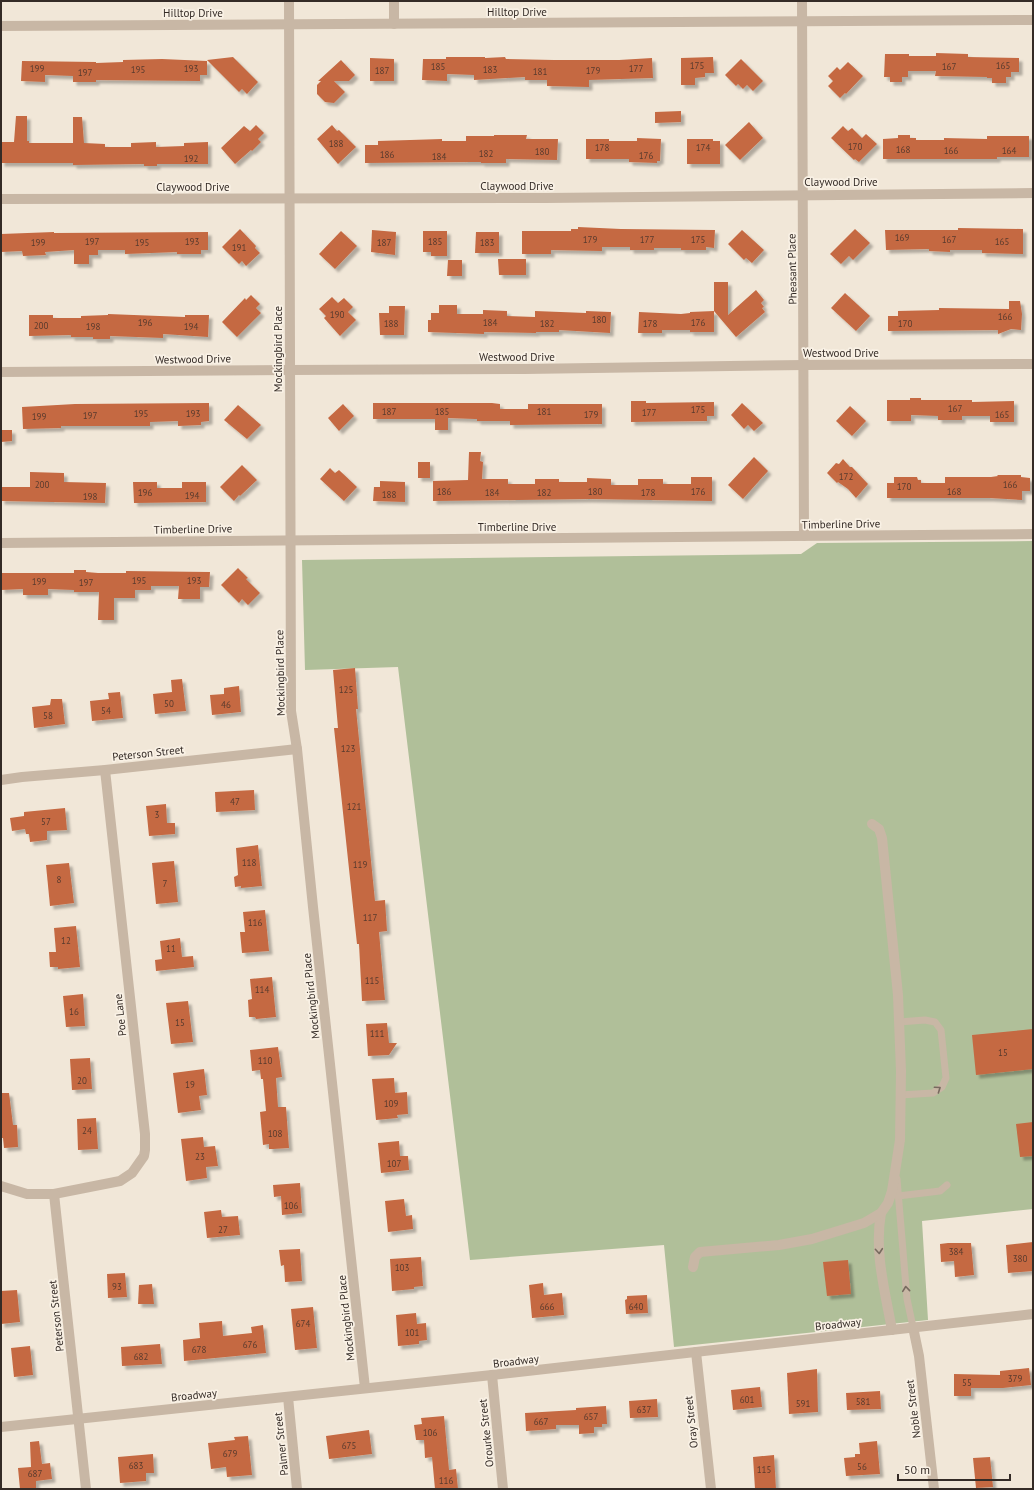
<svg xmlns="http://www.w3.org/2000/svg" width="1034" height="1490" font-family="'PT Sans',sans-serif">
<style>
.green{fill:#b0bf99}
.building{fill:#c56942;filter:url(#shadow)}
.lines{fill:none;stroke-linecap:round;stroke-linejoin:round}
.service{stroke:#c8b7a5;stroke-width:7}
.minor{stroke:#c8b7a5;stroke-width:10}
.tertiary{stroke:#c8b7a5;stroke-width:10}
.oneway{stroke:#776a5f}
.labels{text-anchor:middle;dominant-baseline:central;stroke-width:3.5;stroke-linejoin:round;paint-order:stroke}
.number-label{font-size:9px;fill:#583a2d}
.street-label{font-size:11px;fill:#342b26;stroke:#f9f1e5}
</style>
<defs>
<filter id="shadow"><feDropShadow dx="3.5" dy="3.5" stdDeviation="1" flood-color="#0004"/></filter>
</defs>
<rect width="100%" height="100%" fill="#f1e7d8"/>
<!-- green -->
<path class="green" d="M1033 541V1209L922 1221 928 1320 674 1347 664 1245 470 1260 398 667 305 670 302 560 801 554 817 543Z"/>
<!-- building -->
<g class="building">
<path d="M936 53 968 54V57L1019 58V72H1011V77H1006V83H992V78H987V77L935 76 936 71H908V77H902V82H890V77H884L885 54H909V56H936Z"/>
<path d="M233 57 258 82 247 94 242 89 239 92 207 60Z"/>
<path d="M446 57H485V58L505 57 506 59 554 60H619L652 58 653 78 589 80V87L547 86V80H525V77L474 80V75L447 74V81L422 80 423 59H446Z"/>
<path d="M713 57 714 73H705V77L695 78V85H681V58Z"/>
<path d="M370 58 394 59V81H370Z"/>
<path d="M162 59 207 61V75H200V81L96 80V82H73V76L45 75V82L21 81 22 61 96 62V63L123 62V60Z"/>
<path d="M741 59 763 81 753 91 747 85 743 89 738 84 736 86 725 75Z"/>
<path d="M341 60 355 75 349 81H334L345 92 334 103 325 102 317 94V85L321 81H318Z"/>
<path d="M848 62 863 76 846 94 845 93 840 98 828 86 833 81 828 76 837 67 840 70Z"/>
<path d="M681 111V122L655 123V112Z"/>
<path d="M16 116H27V141H29V143H73V117H82L84 143 105 144V147H131V143L156 142V147L184 146V143L208 142V164H157V166H144V164L73 165V163H1V142H14Z"/>
<path d="M749 122 763 138 740 160 725 145Z"/>
<path d="M256 125 264 133 258 139 261 142 252 151 251 150 235 164 221 148 244 126 250 131Z"/>
<path d="M332 125 337 131 339 130 356 147 338 164 317 139Z"/>
<path d="M843 126 848 131 852 128 862 138 866 134 877 144 859 162 855 159 854 160 831 138Z"/>
<path d="M494 135H527L526 139H558L557 160 506 159V163H481V162H469L365 163V145H378V141L442 139V141H466V136H494Z"/>
<path d="M898 135H910V138H916V140H944V138L987 139V136H1029V157H997V159H883V139L898 138Z"/>
<path d="M637 138 661 139 660 161H657V163L629 162V159H586V139H609V141H637Z"/>
<path d="M687 139H713V141H720V164H687Z"/>
<path d="M578 227 621 229 715 230 714 248 706 247V250H681V248H654V250H630V247H602V251L551 250V254H522V231H571V229H578Z"/>
<path d="M958 228 1023 229V254L982 253V250H950V252L929 251V249L886 250 885 230H958Z"/>
<path d="M240 229 256 246 255 248 260 253 246 266 242 261 239 264 222 247Z"/>
<path d="M855 229 870 243 853 260 849 256 841 264 830 254Z"/>
<path d="M372 230 396 232 395 255 371 252Z"/>
<path d="M742 230 764 250 752 263 746 258 744 260 728 244Z"/>
<path d="M341 231 357 246 335 269 319 254Z"/>
<path d="M423 231H447V256H431V252H423Z"/>
<path d="M54 232V233L208 232V250H201V254H177V252L125 254V250H98V255H89V264H74V250L45 252 46 255 23 256 22 251 1 252V234Z"/>
<path d="M476 232H499V253H475Z"/>
<path d="M498 259H526V275H499Z"/>
<path d="M448 260H462V276H447Z"/>
<path d="M714 282H728V315L756 290 764 300 761 303 764 307 762 308 765 312 736 337 714 311Z"/>
<path d="M845 293 870 316 856 331 831 308Z"/>
<path d="M251 295 260 304 256 308 261 313 237 337 222 322 245 298 246 300Z"/>
<path d="M332 297 338 303 344 298 353 307 348 312 356 320 340 336 324 318 326 316 319 309Z"/>
<path d="M1009 301H1020L1022 314 1021 330 1011 329 998 334V330L888 331V316H898V311L939 310V308L1009 309Z"/>
<path d="M439 305H457V314H483V310L507 311V316L535 317V311L586 313V311L611 312 610 333 559 330V332H536V333L484 332V334L428 332V320H431V313H439Z"/>
<path d="M389 306H405L404 335H380L379 313H389Z"/>
<path d="M714 311V332H690V330H662V333H638L639 312 681 314 690 313V312Z"/>
<path d="M108 314 185 317V315H209L208 337 163 334V338L110 336V339H93V337H71V335L29 336V315H53V318H81V316L108 315Z"/>
<path d="M910 398H921V400H972V402L1014 401V422H990V416H962V420H938V416L911 415V421H887V400H910Z"/>
<path d="M631 401H646V403L714 402V416H707V421L631 422Z"/>
<path d="M209 403V421L201 422V425L178 426V421L150 422V426H61V428L23 429 22 407 75 404Z"/>
<path d="M373 403H492L500 404V409H528V404H602V424L510 425V421H477V419H475L448 418V430H435V419H373Z"/>
<path d="M742 403 763 423 754 431 748 425 744 429 731 415Z"/>
<path d="M343 404 354 416 339 431 328 418Z"/>
<path d="M238 405 261 425 247 439 224 420Z"/>
<path d="M850 406 866 421 852 436 836 421Z"/>
<path d="M1 430H12V441L1 442Z"/>
<path d="M469 452H481L480 461 483 462 482 479H508V484H535V479H559V482H587V478L611 479V485H638V479H663V484H691V477H712V501L589 499 433 501V481L468 480Z"/>
<path d="M754 457 768 471 743 499 728 485Z"/>
<path d="M843 459 850 467H852L868 484 856 498 848 489 838 482 837 483 827 473 836 463 839 464Z"/>
<rect x="418" y="462" width="12" height="16"/>
<path d="M242 465 257 480 240 496 239 495 234 501 220 487Z"/>
<path d="M330 468 335 473 339 470 357 487 344 501 320 479Z"/>
<path d="M30 472 64 473V482L106 483 105 503 1 501V487H30Z"/>
<path d="M997 475H1021V477L1030 478V491H1022V500L990 498H887V483H894V477H917L918 480H921V483H945V477H991L998 476Z"/>
<path d="M380 481 405 482V502L373 501 374 487H380Z"/>
<path d="M133 482H157V488H182V482H206V502L134 503Z"/>
<path d="M238 568 248 578 246 579 260 593 248 605 242 599 239 603 221 585Z"/>
<path d="M74 570H86V572L98 573H126V571L210 572 209 587H200V599H178L179 586H151V590H135V598H114V620H98L99 592H74V590L48 589V595H23V589L1 590V573H74Z"/>
<path d="M355 668 358 709H356L375 901 385 900 387 931 379 932 385 1000 362 1001 359 944H357L334 728H338L333 670Z"/>
<path d="M182 679 186 711 155 714 153 694 172 692 171 680Z"/>
<path d="M239 686 241 712 212 715 210 695 224 694V688Z"/>
<path d="M120 692 123 718 92 721 90 701 109 699 108 693Z"/>
<path d="M51 699H62L65 724 34 728 32 707 50 705Z"/>
<path d="M254 790 255 810 216 812 215 792Z"/>
<path d="M166 804 167 823H175V834L149 836 146 806Z"/>
<path d="M65 808 67 830 47 831V840L30 842 29 834H26L25 829 12 831 10 818 24 816V812Z"/>
<path d="M258 845 262 886 241 888V886L235 887 234 877 238 875 236 848Z"/>
<path d="M174 861 178 902 156 904 152 863Z"/>
<path d="M69 863 74 903 50 906 46 865Z"/>
<path d="M265 910 269 951 242 953 240 932H245L243 912Z"/>
<path d="M76 926 80 967 58 969V967H50L49 952H56L54 928Z"/>
<path d="M180 938 182 957 193 956 194 967 156 971 155 960 162 959 160 941Z"/>
<path d="M272 977 276 1017 256 1019 255 1017H249L248 1000 252 999 250 979Z"/>
<path d="M83 994 85 1026 66 1027 63 996Z"/>
<path d="M188 1001 193 1042 171 1044 166 1003Z"/>
<path d="M387 1023 389 1043H397L389 1055 368 1056 366 1024Z"/>
<path d="M1033 1029V1069L976 1075 972 1035Z"/>
<path d="M278 1047 282 1077 276 1078 278 1107H286L289 1148 273 1149H269V1144L263 1145 260 1112 266 1111 263 1079H261L260 1070 252 1071 250 1050Z"/>
<path d="M90 1058 92 1089 72 1090 70 1059Z"/>
<path d="M204 1069 207 1095 199 1096 201 1110 178 1113 173 1073Z"/>
<path d="M394 1078 395 1093 407 1092 408 1114 397 1115 398 1118 376 1120 372 1079Z"/>
<path d="M1 1093H9L13 1125H17L18 1147 4 1148 3 1138H1Z"/>
<path d="M96 1118 98 1149 78 1150 77 1119Z"/>
<path d="M1033 1122V1156L1020 1157 1016 1124Z"/>
<path d="M203 1137 204 1147 215 1146 218 1166 206 1167 207 1178 186 1181 181 1139Z"/>
<path d="M399 1141 400 1156H408L409 1170 381 1173 378 1143Z"/>
<path d="M300 1183 302 1213 282 1215 281 1196 274 1197 273 1185Z"/>
<path d="M404 1199 406 1216 412 1215 413 1229 388 1232 385 1201Z"/>
<path d="M221 1210 222 1217 238 1216 240 1235 207 1238 204 1212Z"/>
<path d="M1033 1242V1271L1008 1273 1006 1245Z"/>
<path d="M948 1243H971L974 1275 955 1277 954 1261 941 1262 940 1244Z"/>
<path d="M300 1249 302 1281 285 1282 284 1265 281 1266 279 1250Z"/>
<path d="M421 1257 423 1286 414 1287V1289L392 1291 390 1259Z"/>
<path d="M848 1260 851 1294 827 1296 823 1262Z"/>
<path d="M125 1273 127 1297 108 1298 107 1274Z"/>
<path d="M543 1283 544 1295 562 1293 564 1315 532 1318 529 1285Z"/>
<path d="M152 1284 154 1304H138L139 1285Z"/>
<path d="M17 1290 20 1322 1 1324V1291Z"/>
<path d="M647 1295 648 1313 626 1314 625 1300 627 1299V1296Z"/>
<path d="M313 1307 317 1348 295 1350 291 1309Z"/>
<path d="M416 1313 417 1324 426 1323 427 1340 419 1341V1344L398 1346 396 1315Z"/>
<path d="M222 1321 223 1336 252 1333 251 1327 263 1325 266 1353 184 1361 183 1340 200 1338 199 1323Z"/>
<path d="M160 1344 162 1364 122 1366 121 1347Z"/>
<path d="M30 1346 33 1375 14 1377 11 1348Z"/>
<path d="M1029 1368 1031 1385 1003 1388H971V1396H954V1374L1000 1375V1371Z"/>
<path d="M817 1369 818 1412 789 1414 787 1373Z"/>
<path d="M760 1387 762 1407 733 1410 731 1390Z"/>
<path d="M880 1391 881 1409 847 1410 846 1393Z"/>
<path d="M657 1399 658 1417 630 1418 629 1401Z"/>
<path d="M606 1406 607 1424H602V1427H594V1433L579 1434V1425H556V1429L526 1431 525 1413 576 1410V1408Z"/>
<path d="M444 1416 449 1470 456 1469 458 1489H435L432 1457 425 1458 424 1440H416L414 1425 422 1424 421 1418Z"/>
<path d="M369 1430 372 1454 329 1459 326 1436Z"/>
<path d="M248 1436 252 1475 227 1477 226 1467 211 1469 208 1443 235 1440 234 1437Z"/>
<path d="M39 1441 42 1464 50 1463 52 1479 36 1481V1489H20L18 1468 31 1467 30 1442Z"/>
<path d="M877 1441 880 1474 846 1476 844 1458 855 1457V1454H860L859 1443Z"/>
<path d="M153 1454 154 1473H146V1481L120 1483 118 1457Z"/>
<path d="M774 1455 776 1489H755L753 1457Z"/>
<path d="M990 1457 993 1487 976 1488 973 1458Z"/>
</g>
<g class="lines">
<!-- service -->
<g class="service">
<path d="M899 1022 925 1020 935 1022 941 1030 946 1078 942 1087 933 1093 900 1095"/>
<path d="M897 1179 907 1299 913 1327"/>
<path d="M898 1196 940 1191 947 1185"/>
</g>
<!-- minor -->
<g class="minor">
<path d="M289 1 291 711 297 749 313 907 365 1388"/>
<path d="M394 1V24"/>
<path d="M802 1 804 536"/>
<path d="M1 26 1033 20"/>
<path d="M1 199 546 198 1033 193"/>
<path d="M1 372 290 370 525 369 805 365 1033 364"/>
<path d="M1 543 1033 534"/>
<path d="M1 780 22 777 105 770 297 749"/>
<path d="M1 1186 27 1194H54L120 1181 132 1173 144 1156 145 1150V1134L105 770"/>
<path d="M54 1194 86 1489"/>
<path d="M881 1213C874 1252 885 1291 892 1330"/>
<path d="M693 1267 695 1257 700 1252 779 1245 812 1239 864 1223 881 1213 888 1203 892 1191 900 1140 901 1071 898 995 882 838 879 829 872 824"/>
<path d="M913 1327 919 1356 934 1489"/>
<path d="M696 1352 711 1489"/>
<path d="M492 1375 503 1489"/>
<path d="M288 1397 297 1489"/>
</g>
<!-- tertiary -->
<path class="tertiary" d="M1 1427 492 1375 1033 1314"/>
</g>
<!-- one-way arrows -->
<defs><path id="oneway-chevron" d="M-2-3.5L2.5 0L-2 3.5" fill="none" stroke-width="1.6" stroke-linecap="round" stroke-linejoin="round"/></defs>
<g class="oneway">
<use href="#oneway-chevron" transform="translate(938 1089) rotate(-35)"/>
<use href="#oneway-chevron" transform="translate(879 1251) rotate(85)"/>
<use href="#oneway-chevron" transform="translate(906 1289) rotate(-96)"/>
</g>
<g class="labels">
<!-- number labels -->
<g class="number-label">
<text x="697" y="65">175</text>
<text x="1003" y="65">165</text>
<text x="438" y="66">185</text>
<text x="949" y="66">167</text>
<text x="37" y="68">199</text>
<text x="191" y="68">193</text>
<text x="636" y="68">177</text>
<text x="138" y="69">195</text>
<text x="490" y="69">183</text>
<text x="382" y="70">187</text>
<text x="593" y="70">179</text>
<text x="540" y="71">181</text>
<text x="85" y="72">197</text>
<text x="336" y="143">188</text>
<text x="855" y="146">170</text>
<text x="602" y="147">178</text>
<text x="703" y="147">174</text>
<text x="903" y="149">168</text>
<text x="951" y="150">166</text>
<text x="1009" y="150">164</text>
<text x="542" y="151">180</text>
<text x="486" y="153">182</text>
<text x="387" y="154">186</text>
<text x="646" y="155">176</text>
<text x="439" y="156">184</text>
<text x="191" y="158">192</text>
<text x="902" y="237">169</text>
<text x="590" y="239">179</text>
<text x="647" y="239">177</text>
<text x="698" y="239">175</text>
<text x="949" y="239">167</text>
<text x="92" y="241">197</text>
<text x="192" y="241">193</text>
<text x="435" y="241">185</text>
<text x="1002" y="241">165</text>
<text x="38" y="242">199</text>
<text x="142" y="242">195</text>
<text x="384" y="242">187</text>
<text x="487" y="242">183</text>
<text x="239" y="247">191</text>
<text x="337" y="314">190</text>
<text x="1005" y="316">166</text>
<text x="599" y="319">180</text>
<text x="145" y="322">196</text>
<text x="490" y="322">184</text>
<text x="698" y="322">176</text>
<text x="391" y="323">188</text>
<text x="547" y="323">182</text>
<text x="650" y="323">178</text>
<text x="905" y="323">170</text>
<text x="41" y="325">200</text>
<text x="93" y="326">198</text>
<text x="191" y="326">194</text>
<text x="955" y="408">167</text>
<text x="698" y="409">175</text>
<text x="389" y="411">187</text>
<text x="442" y="411">185</text>
<text x="544" y="411">181</text>
<text x="649" y="412">177</text>
<text x="141" y="413">195</text>
<text x="193" y="413">193</text>
<text x="591" y="414">179</text>
<text x="1002" y="414">165</text>
<text x="90" y="415">197</text>
<text x="39" y="416">199</text>
<text x="846" y="476">172</text>
<text x="42" y="484">200</text>
<text x="1010" y="484">166</text>
<text x="904" y="486">170</text>
<text x="444" y="491">186</text>
<text x="595" y="491">180</text>
<text x="698" y="491">176</text>
<text x="954" y="491">168</text>
<text x="145" y="492">196</text>
<text x="492" y="492">184</text>
<text x="544" y="492">182</text>
<text x="648" y="492">178</text>
<text x="389" y="494">188</text>
<text x="192" y="495">194</text>
<text x="90" y="496">198</text>
<text x="139" y="580">195</text>
<text x="194" y="580">193</text>
<text x="39" y="581">199</text>
<text x="86" y="582">197</text>
<text x="346" y="689">125</text>
<text x="169" y="703">50</text>
<text x="226" y="704">46</text>
<text x="106" y="710">54</text>
<text x="48" y="715">58</text>
<text x="348" y="748">123</text>
<text x="235" y="801">47</text>
<text x="354" y="806">121</text>
<text x="157" y="814">3</text>
<text x="46" y="821">57</text>
<text x="249" y="862">118</text>
<text x="360" y="864">119</text>
<text x="59" y="879">8</text>
<text x="165" y="883">7</text>
<text x="370" y="917">117</text>
<text x="255" y="922">116</text>
<text x="66" y="940">12</text>
<text x="171" y="948">11</text>
<text x="372" y="980">115</text>
<text x="262" y="989">114</text>
<text x="74" y="1011">16</text>
<text x="180" y="1022">15</text>
<text x="377" y="1033">111</text>
<text x="1003" y="1052">15</text>
<text x="265" y="1060">110</text>
<text x="82" y="1080">20</text>
<text x="190" y="1084">19</text>
<text x="391" y="1103">109</text>
<text x="87" y="1130">24</text>
<text x="275" y="1133">108</text>
<text x="200" y="1156">23</text>
<text x="394" y="1163">107</text>
<text x="291" y="1205">106</text>
<text x="223" y="1229">27</text>
<text x="956" y="1251">384</text>
<text x="1020" y="1258">380</text>
<text x="402" y="1267">103</text>
<text x="117" y="1286">93</text>
<text x="547" y="1306">666</text>
<text x="636" y="1306">640</text>
<text x="303" y="1323">674</text>
<text x="412" y="1332">101</text>
<text x="250" y="1344">676</text>
<text x="199" y="1349">678</text>
<text x="141" y="1356">682</text>
<text x="1015" y="1378">379</text>
<text x="967" y="1382">55</text>
<text x="747" y="1399">601</text>
<text x="863" y="1401">581</text>
<text x="803" y="1403">591</text>
<text x="644" y="1409">637</text>
<text x="591" y="1416">657</text>
<text x="541" y="1421">667</text>
<text x="430" y="1432">106</text>
<text x="349" y="1445">675</text>
<text x="230" y="1453">679</text>
<text x="136" y="1465">683</text>
<text x="862" y="1466">56</text>
<text x="764" y="1469">115</text>
<text x="35" y="1473">687</text>
<text x="446" y="1480">116</text>
</g>
<!-- street labels -->
<g class="street-label">
<text x="517" y="12">Hilltop Drive</text>
<text x="193" y="13">Hilltop Drive</text>
<text x="841" y="182">Claywood Drive</text>
<text x="517" y="186">Claywood Drive</text>
<text x="193" y="187">Claywood Drive</text>
<text transform="translate(792 269) rotate(-91)">Pheasant Place</text>
<text transform="translate(278 349) rotate(-90)">Mockingbird Place</text>
<text x="841" y="353">Westwood Drive</text>
<text x="517" y="357">Westwood Drive</text>
<text transform="translate(193 359) rotate(-1)">Westwood Drive</text>
<text transform="translate(841 524) rotate(-1)">Timberline Drive</text>
<text x="517" y="527">Timberline Drive</text>
<text transform="translate(193 529) rotate(-1)">Timberline Drive</text>
<text transform="translate(280 673) rotate(-91)">Mockingbird Place</text>
<text transform="translate(148 753) rotate(-6)">Peterson Street</text>
<text transform="translate(311 996) rotate(-96)">Mockingbird Place</text>
<text transform="translate(120 1015) rotate(-96)">Poe Lane</text>
<text transform="translate(56 1316) rotate(-96)">Peterson Street</text>
<text transform="translate(346 1318) rotate(-96)">Mockingbird Place</text>
<text transform="translate(838 1324) rotate(-6)">Broadway</text>
<text transform="translate(516 1361) rotate(-7)">Broadway</text>
<text transform="translate(194 1395) rotate(-6)">Broadway</text>
<text transform="translate(913 1409) rotate(-97)">Noble Street</text>
<text transform="translate(691 1422) rotate(-96)">Oray Street</text>
<text transform="translate(486 1433) rotate(-96)">Orourke Street</text>
<text transform="translate(281 1444) rotate(-96)">Palmer Street</text>
</g>
</g>
<!-- border -->
<rect width="1034" height="1490" fill="none" stroke="#342b26" stroke-width="4"/>
<!-- scale -->
<path d="M898 1474v6h112v-6" fill="none" stroke="#342b26" stroke-width="2"/>
<text x="904" y="1474" font-size="12" fill="#342b26" stroke="#f9f1e5" stroke-width="3" paint-order="stroke">50 m</text>
</svg>
